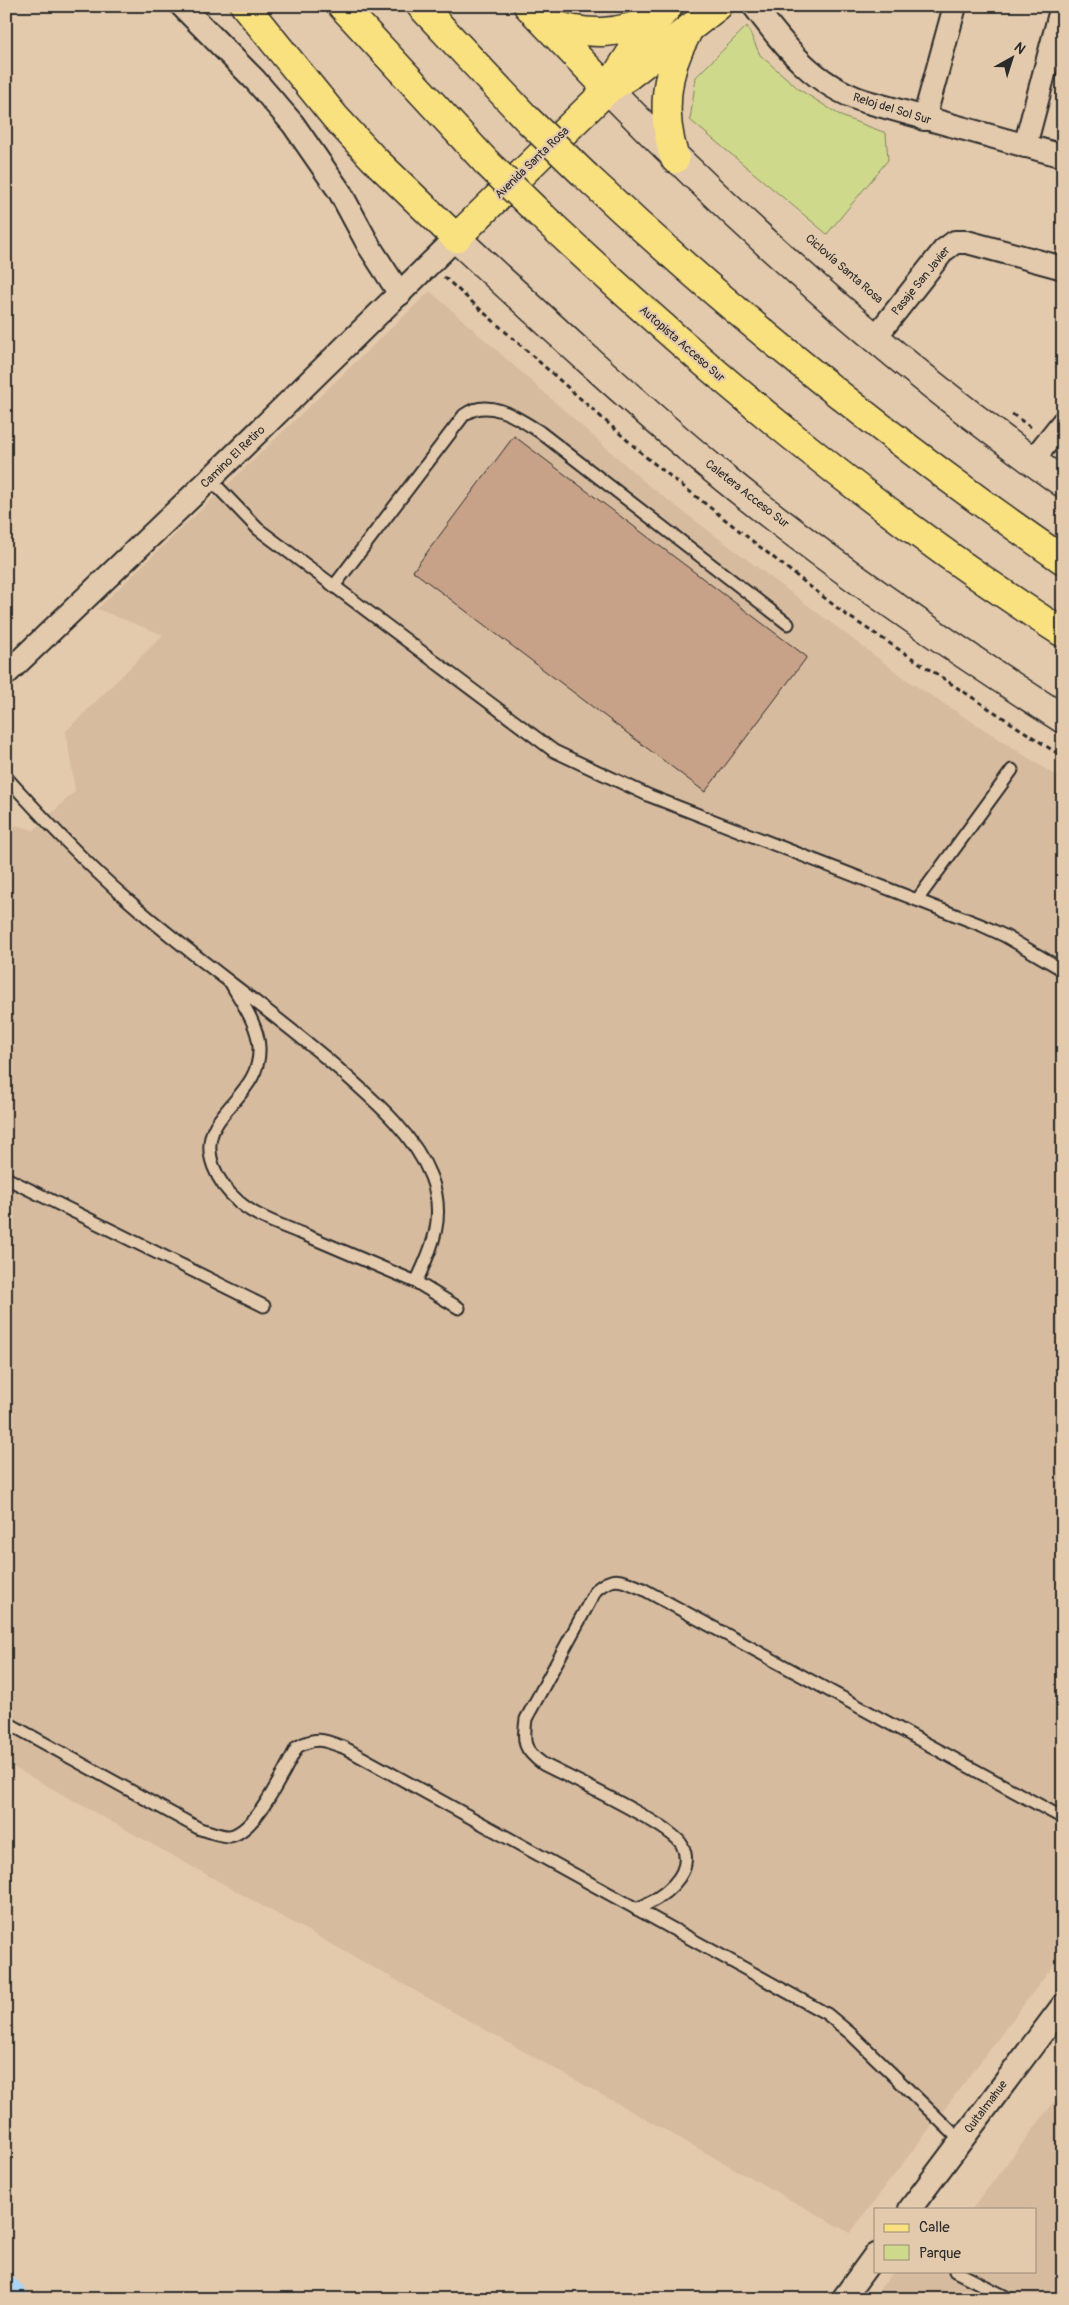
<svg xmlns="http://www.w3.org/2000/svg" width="1069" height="2305" font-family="Pangolin,sans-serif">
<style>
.built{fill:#d7bb9f}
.green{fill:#ced98c;stroke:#7c825c}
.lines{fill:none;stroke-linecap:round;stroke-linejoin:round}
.canal{stroke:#aad5f6;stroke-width:21}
.building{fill:#c7a288;stroke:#2b2b2b}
.service-casing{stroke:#2b2b2b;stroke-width:15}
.minor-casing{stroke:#2b2b2b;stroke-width:26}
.secondary-casing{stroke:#2b2b2b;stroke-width:31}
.primary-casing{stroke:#2b2b2b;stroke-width:31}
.motorway-casing{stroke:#2b2b2b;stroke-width:31}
.path{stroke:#2b2b2b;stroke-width:3;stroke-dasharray:5 4;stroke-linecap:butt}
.service{stroke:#e4caac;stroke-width:11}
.minor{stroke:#e4caac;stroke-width:22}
.secondary{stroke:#e4caac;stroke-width:28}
.primary{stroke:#fae180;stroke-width:28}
.motorway{stroke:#fae180;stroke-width:28}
.motorway-bridge-casing{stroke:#2b2b2b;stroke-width:31;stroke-linecap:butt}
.motorway-bridge{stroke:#fae180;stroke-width:28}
.labels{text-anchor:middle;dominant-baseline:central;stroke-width:4.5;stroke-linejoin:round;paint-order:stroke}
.street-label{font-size:12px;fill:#2b2b2b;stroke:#e4caac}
</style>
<rect width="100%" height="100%" fill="#e4caac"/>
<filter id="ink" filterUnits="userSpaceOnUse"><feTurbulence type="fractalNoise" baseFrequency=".02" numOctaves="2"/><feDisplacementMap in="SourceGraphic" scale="10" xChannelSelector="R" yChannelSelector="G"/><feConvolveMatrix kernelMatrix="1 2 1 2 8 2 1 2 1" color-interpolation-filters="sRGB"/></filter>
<g filter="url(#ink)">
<!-- built -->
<g class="built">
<path d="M430 291 648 485 907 680 1063 780V1953L850 2233 6 1763V823L34 830 75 791 66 731 163 635 97 609Z"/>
<path d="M1063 2090V2299H872L894 2271H1035V2209H972Z"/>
</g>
<!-- green -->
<path class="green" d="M747 26 760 55 800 90 843 117 886 133 888 160 827 234 690 120 696 77Z"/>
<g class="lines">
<!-- canal -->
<path class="canal" d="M6 2284 19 2299"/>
</g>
<!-- building -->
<path class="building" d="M514 436 807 657 705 792 413 571Z"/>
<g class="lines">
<!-- service casing -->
<g class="service-casing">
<g id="service">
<path d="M210 479 258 529 554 751 650 796 981 925 1005 936 1063 970"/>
<path d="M334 586 464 415C489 397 518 418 540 432L788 624"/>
<path d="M6 777C45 820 85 863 129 901 197 961 273 1011 341 1071 375 1101 414 1134 431 1177 446 1216 433 1247 416 1282L459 1308"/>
<path d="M917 900 1012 770"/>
<path d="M232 985C242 1003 258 1025 259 1047 261 1082 232 1099 216 1125 200 1152 218 1184 239 1202 256 1217 283 1226 303 1234 341 1250 378 1266 416 1282"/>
<path d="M6 1178 264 1306"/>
<path d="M6 1722 200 1829C209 1831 222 1837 230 1836 257 1831 284 1770 297 1747 317 1736 324 1740 345 1748L827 2014 851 2034 961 2141"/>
<path d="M636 1909C659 1900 697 1875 682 1845 672 1825 568 1777 543 1764 523 1749 523 1743 526 1719L596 1590C614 1575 621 1580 641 1588L1063 1818"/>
<path d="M955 2271 1010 2299"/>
</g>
</g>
<!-- minor casing -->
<g class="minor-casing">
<g id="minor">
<path d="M182 6 255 80 293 124 340 192 369 246 400 294"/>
<path d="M754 6C786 48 813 84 864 101L1063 156"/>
<path d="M924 119 955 6"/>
<path d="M1025 146 1062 6"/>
<path d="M874 339 944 250 955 242H967L1063 268"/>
<path d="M1032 461 1063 422"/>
<path d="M6 674 210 479 456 238"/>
<path d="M910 2209 1063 2005"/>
<path d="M843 2299 875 2255"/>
</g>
</g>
<!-- secondary casing -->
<g class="secondary-casing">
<g id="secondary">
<path d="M608 89C748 233 898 366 1063 483"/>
<path d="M456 238C543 319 631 401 723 477 831 565 946 644 1063 719"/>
</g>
</g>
<!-- primary casing -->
<g class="primary-casing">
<g id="primary">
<path d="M614 79 642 36 669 6"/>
<path d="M675 159C661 115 664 73 687 33"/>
<path d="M456 238 608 89 627 77 718 6"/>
</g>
</g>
<!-- motorway casing -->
<g class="motorway-casing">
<g id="motorway">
<path d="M245 6 335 117 373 158 456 238"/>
<path d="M342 6 487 163"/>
<path d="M421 6 528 120"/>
<path d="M528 6 608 89"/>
<path d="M545 22C588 37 617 35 658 18"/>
<path d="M586 176C737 318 892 442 1063 560"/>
<path d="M543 217C705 370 875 512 1063 633"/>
</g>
</g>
<!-- path -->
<g class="path">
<path d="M444 277 646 457 845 614 1063 757"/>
<path d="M1012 414 1032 428"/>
</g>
<!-- service -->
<use href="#service" class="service"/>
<!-- minor -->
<use href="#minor" class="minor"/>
<!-- secondary -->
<use href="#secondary" class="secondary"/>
<!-- primary -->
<use href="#primary" class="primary"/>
<!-- motorway -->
<use href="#motorway" class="motorway"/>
<!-- motorway-bridge casing -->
<g class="motorway-bridge-casing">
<g id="motorway-bridge">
<path d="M528 120 586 176"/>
<path d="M487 163 543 217"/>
</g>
</g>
<!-- motorway-bridge -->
<use href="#motorway-bridge" class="motorway-bridge"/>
</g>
</g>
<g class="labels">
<!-- street labels -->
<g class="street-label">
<text transform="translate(892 109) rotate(17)">Reloj del Sol Sur</text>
<text transform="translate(532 163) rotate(-44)">Avenida Santa Rosa</text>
<text transform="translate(844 269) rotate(41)">Ciclovía Santa Rosa</text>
<text transform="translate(921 281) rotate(-51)">Pasaje San Javier</text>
<text transform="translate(682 344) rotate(41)">Autopista Acceso Sur</text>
<text transform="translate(233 457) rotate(-44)">Camino El Retiro</text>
<text transform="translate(747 494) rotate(38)">Caletera Acceso Sur</text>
<text transform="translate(986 2107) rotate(-53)">Quitalmahue</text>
</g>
</g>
<!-- margin -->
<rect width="1069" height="2305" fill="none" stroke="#e4caac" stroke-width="25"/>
<rect x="12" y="12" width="1044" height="2280" fill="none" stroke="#2b2b2b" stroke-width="2" filter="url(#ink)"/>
<!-- legend -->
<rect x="874" y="2208" width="162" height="65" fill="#e4caac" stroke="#9a8a78"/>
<rect x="884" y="2224" width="25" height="8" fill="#fae180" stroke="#9a8a78"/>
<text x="919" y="2232" font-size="15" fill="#2b2b2b">Calle</text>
<rect x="884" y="2245" width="25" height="15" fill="#ced98c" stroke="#9a8a78"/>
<text x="919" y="2258" font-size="15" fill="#2b2b2b">Parque</text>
<!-- north arrow -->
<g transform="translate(1012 58) rotate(39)" stroke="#e4caac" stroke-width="4" paint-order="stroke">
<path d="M0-4L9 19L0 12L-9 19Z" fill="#2b2b2b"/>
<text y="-8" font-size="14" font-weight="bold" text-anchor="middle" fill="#2b2b2b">N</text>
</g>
</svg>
